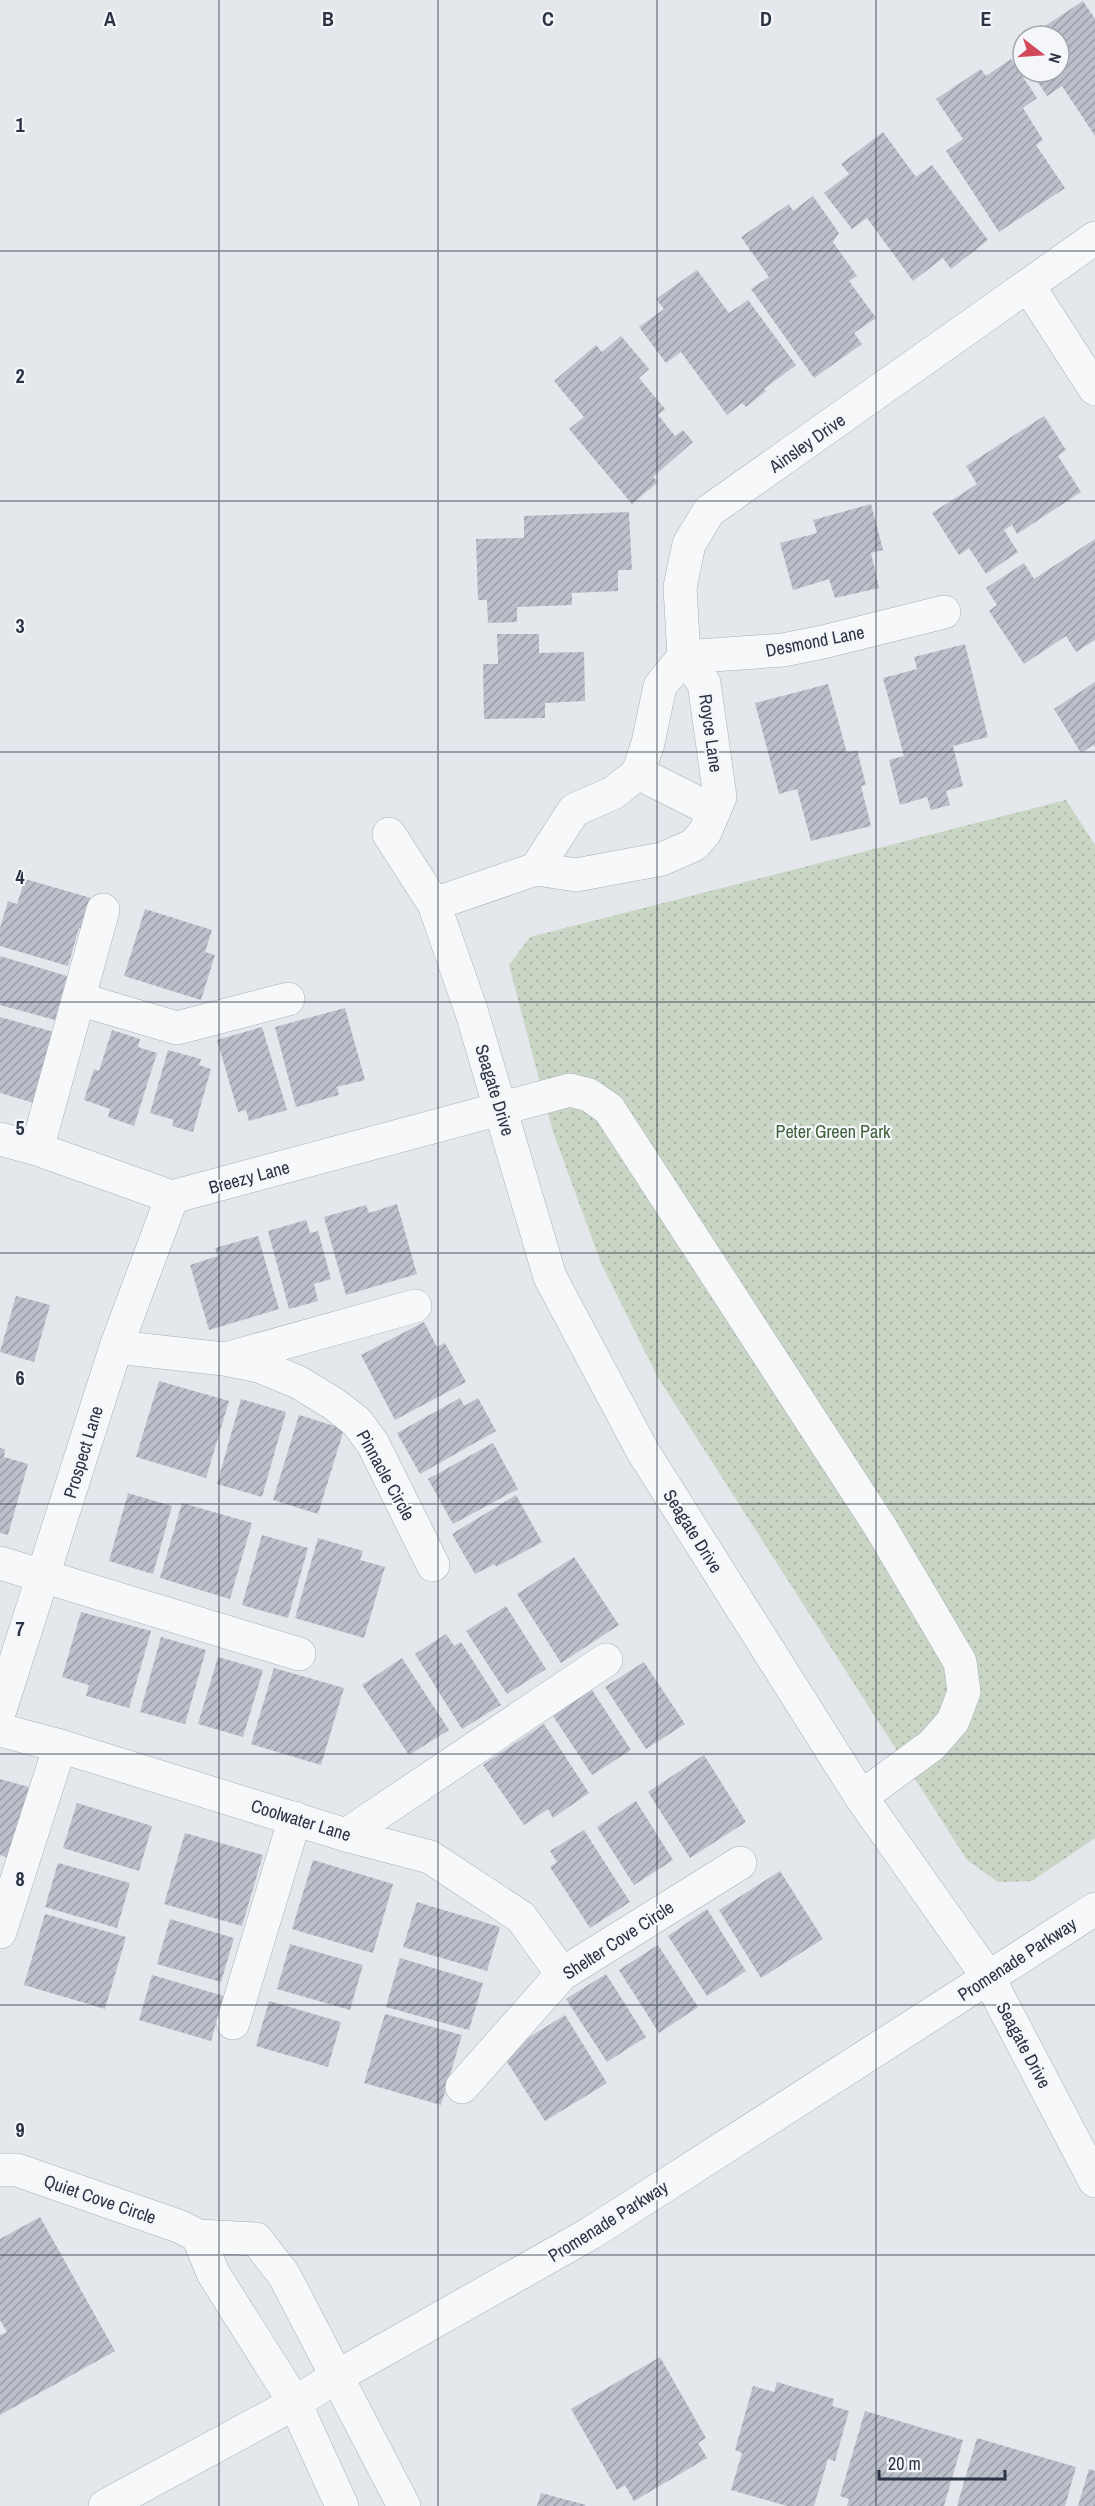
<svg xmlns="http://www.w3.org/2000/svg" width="1095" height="2506" font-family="'Archivo Narrow',sans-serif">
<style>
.grass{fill:url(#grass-dots)}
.building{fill:url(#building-hatch)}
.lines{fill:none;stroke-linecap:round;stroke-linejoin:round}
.minor-casing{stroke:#a9aeb7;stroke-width:34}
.minor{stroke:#f7f8fa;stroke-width:33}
.grid{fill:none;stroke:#2b3445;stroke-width:1.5;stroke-opacity:0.55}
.labels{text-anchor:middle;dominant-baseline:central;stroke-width:4.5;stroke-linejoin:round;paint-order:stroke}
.street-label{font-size:18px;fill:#2b3445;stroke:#f4f6f9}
.park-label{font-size:18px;fill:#3f6138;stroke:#f4f6f9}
.grid-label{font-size:20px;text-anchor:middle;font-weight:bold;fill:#2b3445;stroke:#f4f6f9;stroke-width:4.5;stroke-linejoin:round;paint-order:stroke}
</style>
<defs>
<pattern id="grass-dots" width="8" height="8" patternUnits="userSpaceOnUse" patternTransform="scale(1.5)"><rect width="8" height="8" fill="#c9d6c5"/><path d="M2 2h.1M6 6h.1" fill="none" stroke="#adb8ab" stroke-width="1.8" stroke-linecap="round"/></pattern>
<pattern id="building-hatch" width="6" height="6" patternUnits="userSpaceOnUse" patternTransform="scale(1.5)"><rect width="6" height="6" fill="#bbc0ca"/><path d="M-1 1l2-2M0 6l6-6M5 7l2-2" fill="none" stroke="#989da6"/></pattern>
</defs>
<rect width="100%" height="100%" fill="#e4e7ec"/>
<!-- grass -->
<path class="grass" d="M1066 800 1095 845V1838L1032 1881 998 1882 967 1860 657 1376 601 1263 553 1132 509 965 530 937Z"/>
<!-- building -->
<g class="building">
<path d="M1083 1 1095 19V136L1062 86 1047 96 1031 72H1059V36H1043L1039 30Z"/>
<path d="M1011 59 1037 98 1023 108 1043 140 1036 145 1065 188 999 232 946 151 963 139 936 99 981 69 986 76Z"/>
<path d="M883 132 916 177 932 165 988 240 951 269 943 258 913 281 867 218 852 229 824 193 849 174 841 164Z"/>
<path d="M813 196 839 233 833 242 857 276 849 281 876 318 854 333 862 344 814 378 751 289 769 277 741 237 789 204 793 211Z"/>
<path d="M697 270 729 313 748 300 796 365 764 389 766 391 746 407 742 403 727 415 681 352 666 363 639 327 664 309 656 299Z"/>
<path d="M621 336 649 369 639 378 665 409 658 415 675 436 683 430 693 442 653 477 658 482 632 504 569 429 584 417 554 381 596 345 602 352Z"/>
<path d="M1044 416 1066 450 1058 456 1081 492 1017 534 1012 525 1004 530 1018 552 986 574 969 548 959 555 932 513 977 484 966 466Z"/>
<path d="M871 504 883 550 871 553 879 588 835 598 829 579 793 590 780 543 817 533 813 520Z"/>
<path d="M629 512 632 570H618V591L572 593V605L517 607V622L488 623 487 600H478L476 539 524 538V516Z"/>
<path d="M1095 539V640L1076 652 1066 636 1024 664 989 611 997 605 986 588 1024 563 1034 579Z"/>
<path d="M497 634H539V653L584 652 585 701 545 703V718L484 719 483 664H498Z"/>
<path d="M965 644 988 737 953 746 963 786 946 791 950 805 931 810 927 797 900 805 889 760 904 756 883 678 917 669 914 657Z"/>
<path d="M1095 682V747L1093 745 1081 753 1054 709Z"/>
<path d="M828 684 847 753 857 750 866 785 861 786 871 826 811 841 797 789 779 794 755 703Z"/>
<path d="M25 879 91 898 83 929 79 928 68 966 0 946V928L8 901 17 904Z"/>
<path d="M145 909 212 930 205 952 215 955 201 1000 124 976Z"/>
<path d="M0 956 67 976 55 1020 0 1005Z"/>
<path d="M345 1008 365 1080 337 1087 339 1095 296 1107 275 1027Z"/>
<path d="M0 1017 54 1032 34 1103 0 1093Z"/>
<path d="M262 1027 287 1110 249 1121 246 1110 238 1112 217 1040Z"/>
<path d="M112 1030 140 1039 138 1047 157 1053 134 1126 108 1117 110 1109 84 1100 94 1069 99 1071Z"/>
<path d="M168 1050 201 1059 199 1065 211 1069 193 1132 172 1126 174 1120 150 1113Z"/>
<path d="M397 1204 417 1274 346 1295 324 1217 366 1205 369 1213Z"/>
<path d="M306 1220 310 1233 318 1231 331 1279 314 1284 318 1301 289 1309 268 1231Z"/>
<path d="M258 1236 279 1309 209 1330 190 1265 218 1256 215 1248Z"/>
<path d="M16 1296 50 1305 34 1362 0 1352Z"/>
<path d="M424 1322 437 1347 445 1343 466 1382 395 1420 361 1355Z"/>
<path d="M159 1381 229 1401 206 1478 136 1457Z"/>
<path d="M460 1398 464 1406 478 1398 496 1431 420 1474 397 1433Z"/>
<path d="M241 1399 286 1412 262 1497 217 1484Z"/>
<path d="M299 1415 344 1429 318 1514 273 1500Z"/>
<path d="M493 1443 518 1489 453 1524 428 1479Z"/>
<path d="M0 1448 5 1449 4 1457 28 1464 8 1535 0 1533Z"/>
<path d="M128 1493 172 1506 153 1574 109 1561Z"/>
<path d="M516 1495 542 1542 496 1567 495 1564 475 1574 452 1534Z"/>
<path d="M182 1503 252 1523 230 1599 160 1578Z"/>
<path d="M262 1535 308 1548 288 1618 242 1605Z"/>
<path d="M318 1538 363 1551 360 1560 385 1567 364 1638 295 1618Z"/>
<path d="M574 1557 619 1625 561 1663 517 1594Z"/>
<path d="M506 1606 546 1669 507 1694 466 1631Z"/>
<path d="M81 1612 151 1631 129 1708 86 1696 89 1685 62 1677Z"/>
<path d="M446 1634 454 1646 461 1642 501 1705 462 1729 415 1654Z"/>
<path d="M161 1637 206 1650 185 1724 140 1712Z"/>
<path d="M218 1657 263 1670 243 1737 198 1724Z"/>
<path d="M402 1658 449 1730 409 1755 362 1685Z"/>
<path d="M644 1662 685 1724 646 1749 605 1687Z"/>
<path d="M274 1668 344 1688 321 1765 251 1744Z"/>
<path d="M590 1687 631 1750 592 1775 551 1713Z"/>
<path d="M544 1724 589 1793 553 1818 548 1809 524 1825 483 1765Z"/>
<path d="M704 1755 746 1822 690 1858 648 1792Z"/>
<path d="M0 1779 29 1787 8 1858 0 1855Z"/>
<path d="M636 1801 673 1860 634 1885 597 1827Z"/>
<path d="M77 1803 152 1826 139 1871 63 1848Z"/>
<path d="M584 1830 630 1902 590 1928 550 1867 557 1862 550 1851Z"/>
<path d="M185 1833 263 1855 242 1926 164 1904Z"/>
<path d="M313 1860 393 1884 373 1953 292 1929Z"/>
<path d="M58 1863 130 1883 117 1928 45 1907Z"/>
<path d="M780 1871 823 1939 761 1978 719 1910Z"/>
<path d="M417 1902 500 1927 487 1971 403 1947Z"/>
<path d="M707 1909 746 1971 707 1996 668 1936Z"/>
<path d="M45 1914 126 1937 105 2009 24 1985Z"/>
<path d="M170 1919 234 1938 221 1982 157 1964Z"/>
<path d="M290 1944 363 1965 350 2010 277 1989Z"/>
<path d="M658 1945 698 2007 659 2033 619 1970Z"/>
<path d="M400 1958 483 1983 469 2030 386 2007Z"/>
<path d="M606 1974 646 2037 607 2062 566 1999Z"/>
<path d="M152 1975 224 1996 211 2041 139 2020Z"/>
<path d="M269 2001 341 2022 328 2067 256 2046Z"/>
<path d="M385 2014 462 2035 441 2105 364 2083Z"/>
<path d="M565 2015 607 2083 545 2121 502 2054Z"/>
<path d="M40 2217 115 2351 0 2415V2335L7 2332 0 2320V2239Z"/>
<path d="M660 2357 706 2438 698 2443 707 2458 634 2501 625 2485 617 2490 571 2409Z"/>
<path d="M777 2382 834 2399 832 2406 849 2411 835 2461 828 2459 814 2506H787L731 2490 742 2453 735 2450 753 2386 774 2392Z"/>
<path d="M865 2411 963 2440 944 2506H847L849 2499 840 2496Z"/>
<path d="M977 2438 1076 2467 1065 2506H957Z"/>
<path d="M1089 2469 1095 2471V2506H1078Z"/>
<path d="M541 2493 586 2505 585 2506H537Z"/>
</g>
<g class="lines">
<!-- minor casing -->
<g class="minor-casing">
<g id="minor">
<path d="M1029 287 1095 389"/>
<path d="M684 657 680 587 689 544 709 511 1095 238"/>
<path d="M684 657 783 650 823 642 944 612"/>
<path d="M638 773 714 811"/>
<path d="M389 834 434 904 471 1010 550 1277 642 1450 861 1797 988 1977 1095 2181"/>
<path d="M536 869 574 810 613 793 638 773 648 743 660 686 684 657"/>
<path d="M434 904 536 869 576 875 662 859 694 845 705 832 720 797 704 683 684 657"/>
<path d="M79 999 177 1028 288 999"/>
<path d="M0 1139 37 1149 172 1197 570 1090 589 1095 609 1109 881 1528 960 1662 964 1692 953 1721 932 1745 861 1797"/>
<path d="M37 1149 103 910"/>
<path d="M116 1347 224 1359 259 1366 298 1382 334 1404 357 1422 373 1444 433 1565"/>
<path d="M229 1358 415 1306"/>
<path d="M0 1563 299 1654"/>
<path d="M0 1710 116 1347 172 1197"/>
<path d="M0 1730 60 1746 346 1835 430 1857 521 1917 562 1974"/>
<path d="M346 1835 606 1660"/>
<path d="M0 1932 60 1746"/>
<path d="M233 2023 295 1818"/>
<path d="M462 2087 562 1974 740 1863"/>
<path d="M0 2170H17L181 2227 198 2236 256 2239 284 2275 404 2506"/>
<path d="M198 2236 213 2273 295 2403 342 2506"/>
<path d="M105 2506 295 2403 336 2377 591 2233 1095 1909"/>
</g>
</g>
<!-- minor -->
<use href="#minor" class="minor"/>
</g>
<!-- grid -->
<path class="grid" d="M219 0V2506M438 0V2506M657 0V2506M876 0V2506M0 251H1095M0 501H1095M0 752H1095M0 1002H1095M0 1253H1095M0 1504H1095M0 1754H1095M0 2005H1095M0 2255H1095"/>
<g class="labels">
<!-- street labels -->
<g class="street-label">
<text transform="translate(807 443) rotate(-35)">Ainsley Drive</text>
<text transform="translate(815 641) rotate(-11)">Desmond Lane</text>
<text transform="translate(711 733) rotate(82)">Royce Lane</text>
<text transform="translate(495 1090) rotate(73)">Seagate Drive</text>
<text transform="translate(249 1177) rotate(-15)">Breezy Lane</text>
<text transform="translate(83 1452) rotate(-73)">Prospect Lane</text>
<text transform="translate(386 1475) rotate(61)">Pinnacle Circle</text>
<text transform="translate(693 1531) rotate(58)">Seagate Drive</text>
<text transform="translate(301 1820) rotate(17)">Coolwater Lane</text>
<text transform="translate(618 1940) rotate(-33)">Shelter Cove Circle</text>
<text transform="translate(1017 1959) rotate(-33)">Promenade Parkway</text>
<text transform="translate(1024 2045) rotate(62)">Seagate Drive</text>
<text transform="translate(100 2199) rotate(19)">Quiet Cove Circle</text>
<text transform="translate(608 2221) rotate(-32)">Promenade Parkway</text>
</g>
<!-- park labels -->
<g class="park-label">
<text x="833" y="1131">Peter Green Park</text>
</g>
</g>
<g class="grid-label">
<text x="110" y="26">A</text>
<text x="328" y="26">B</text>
<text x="548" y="26">C</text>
<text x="766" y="26">D</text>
<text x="986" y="26">E</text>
<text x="20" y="132">1</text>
<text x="20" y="383">2</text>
<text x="20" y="633">3</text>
<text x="20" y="884">4</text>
<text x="20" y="1135">5</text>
<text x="20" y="1385">6</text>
<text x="20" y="1636">7</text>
<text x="20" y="1886">8</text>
<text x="20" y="2137">9</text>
</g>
<!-- north arrow -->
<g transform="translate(1041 54) rotate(107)"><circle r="28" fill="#f4f6f9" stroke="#a4a8b1" stroke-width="1.5"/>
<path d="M0-4.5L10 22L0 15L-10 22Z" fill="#d1495b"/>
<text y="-9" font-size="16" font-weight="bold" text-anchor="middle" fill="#2b3445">N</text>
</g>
<!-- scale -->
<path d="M879 2470v9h126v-9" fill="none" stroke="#2b3445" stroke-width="3"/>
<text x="888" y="2470" font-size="18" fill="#2b3445" stroke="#f4f6f9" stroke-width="4.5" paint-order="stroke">20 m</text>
</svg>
